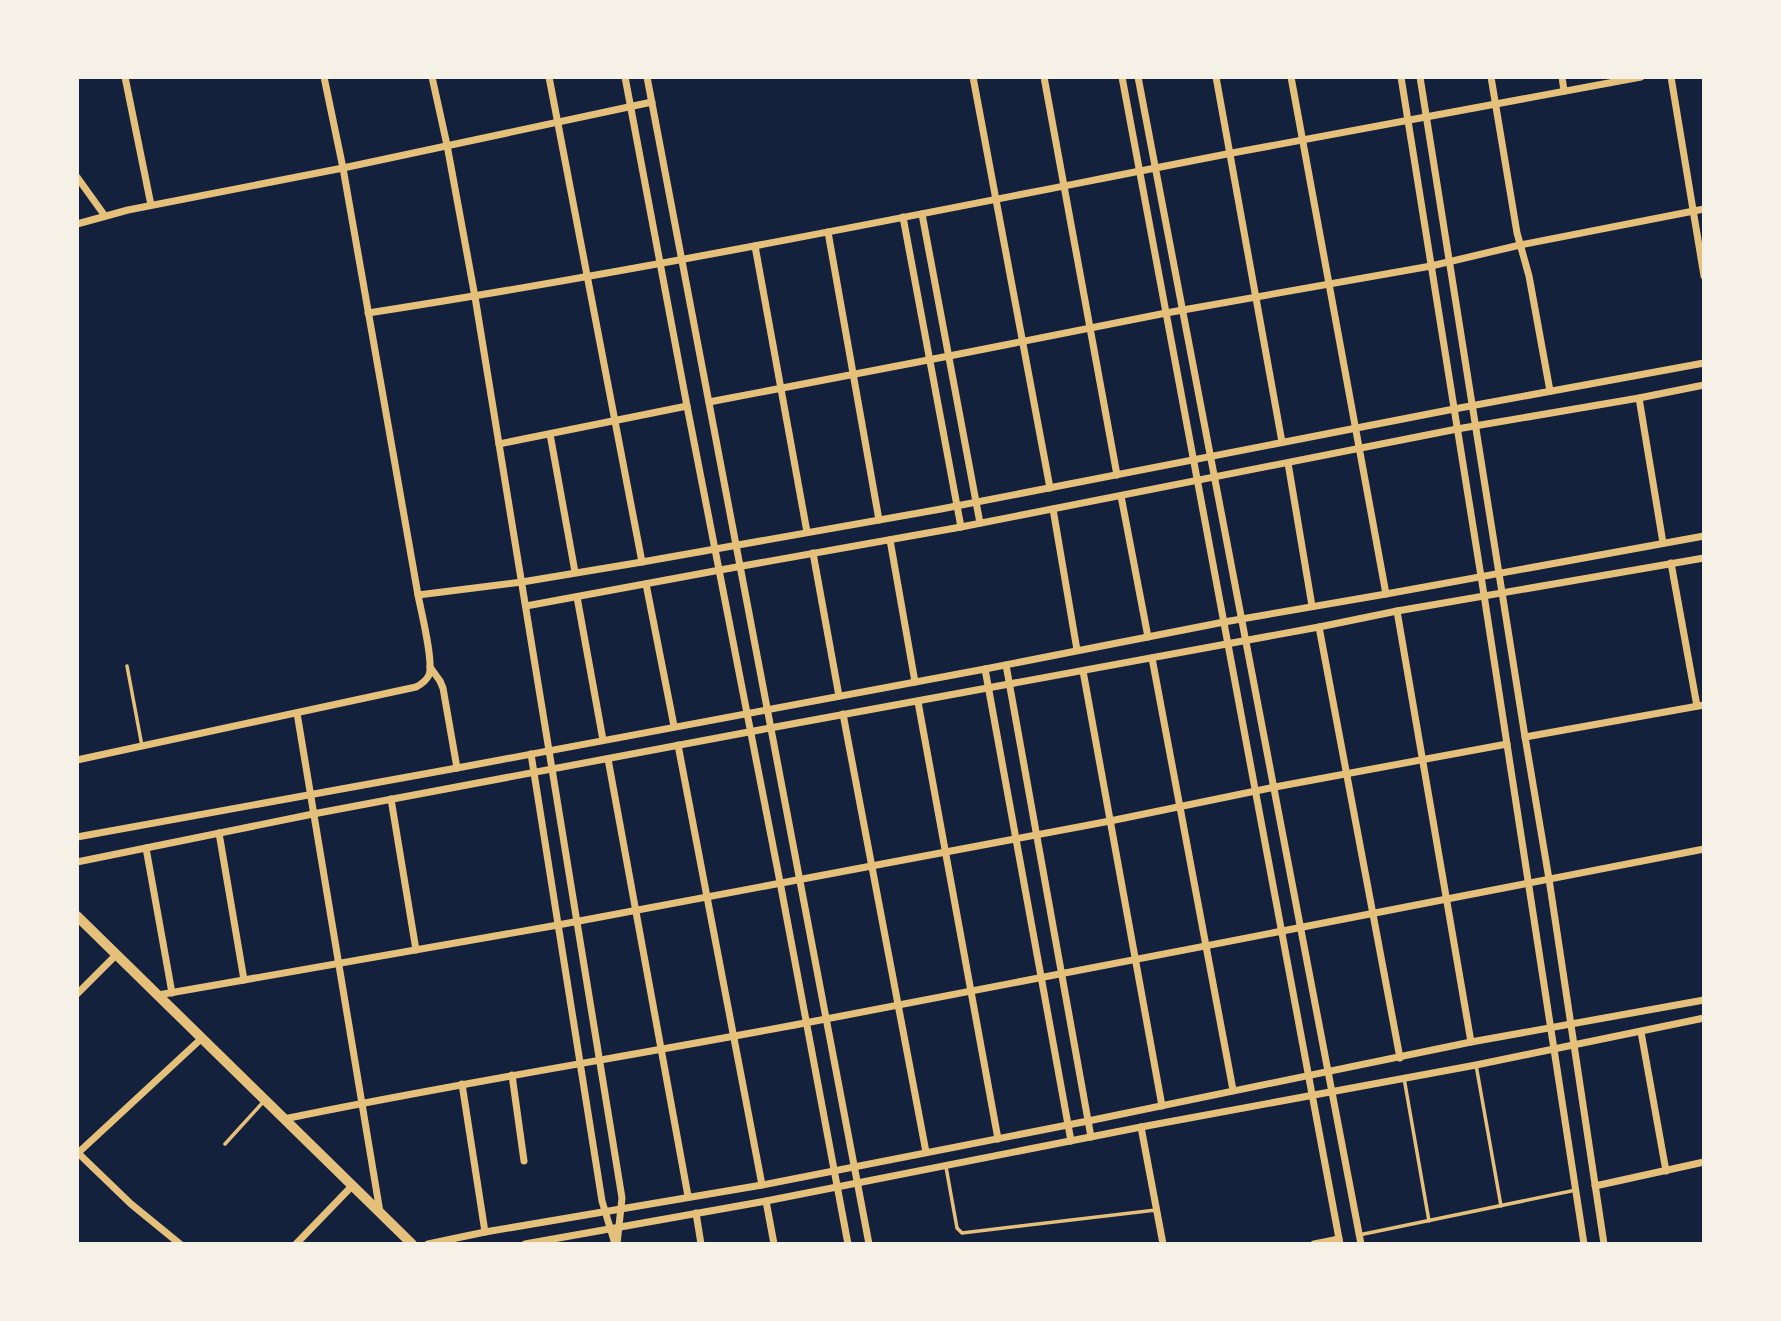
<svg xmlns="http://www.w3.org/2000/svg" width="1781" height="1321" font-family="'PT Sans',sans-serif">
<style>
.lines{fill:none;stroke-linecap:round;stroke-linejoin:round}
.service{stroke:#e5c07b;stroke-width:3.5}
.minor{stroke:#e5c07b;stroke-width:7}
.secondary{stroke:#e5c07b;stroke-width:10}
</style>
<rect width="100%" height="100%" fill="#14213d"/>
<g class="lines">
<!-- service -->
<g class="service">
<path d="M127 666 142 746"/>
<path d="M1476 1065 1501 1206"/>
<path d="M1404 1078 1429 1221"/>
<path d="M225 1144 264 1101"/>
<path d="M946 1167 957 1228 962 1233 1156 1210"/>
<path d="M1359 1235 1576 1190"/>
</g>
<!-- minor -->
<g class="minor">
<path d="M125 77 151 205"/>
<path d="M432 77 447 145 475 297 622 1198 617 1244"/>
<path d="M549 77 642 562"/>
<path d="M625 77 687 406 780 882 848 1244"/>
<path d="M647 77 869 1244"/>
<path d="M973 77 1050 488"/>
<path d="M1044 77 1117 475"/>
<path d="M1122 77 1340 1244"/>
<path d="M1138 77 1361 1244"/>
<path d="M1216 77 1282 442"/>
<path d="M1291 77 1386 594"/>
<path d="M1401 77 1484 595 1584 1244"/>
<path d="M1420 77 1525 737 1549 879 1604 1244"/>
<path d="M1491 77 1517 233 1529 276 1550 391"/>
<path d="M1562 77 1564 91"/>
<path d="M1671 77 1704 276"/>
<path d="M77 177 105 216"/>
<path d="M922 214 980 523"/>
<path d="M903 217 961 527"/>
<path d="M77 224 128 210 343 168 652 102"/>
<path d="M828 232 879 520"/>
<path d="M755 246 807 532"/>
<path d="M368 313C658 268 945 209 1232 153 1368 127 1505 103 1641 77"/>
<path d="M1639 398 1663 543"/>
<path d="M709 402 949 356 1166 313 1431 266 1520 245 1704 209"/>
<path d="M550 434 575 572"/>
<path d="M499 444 687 406"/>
<path d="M1288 463 1312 606"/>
<path d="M1121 496 1148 637"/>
<path d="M1053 509 1077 650"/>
<path d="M890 540 915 682"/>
<path d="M813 553 839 696"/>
<path d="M1671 563 1697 706"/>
<path d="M646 584 674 726"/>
<path d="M418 595 522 582 642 562 941 509 1454 409 1704 363"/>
<path d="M577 597 603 740"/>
<path d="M526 606 720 570 961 527 1457 429 1639 398 1704 385"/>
<path d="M1397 611 1471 1042"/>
<path d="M1319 627 1400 1058"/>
<path d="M1152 658 1233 1090"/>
<path d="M1006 665 1091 1137"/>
<path d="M430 667 440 681 443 688 457 768"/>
<path d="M985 669 1071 1141"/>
<path d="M1083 671 1162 1106"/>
<path d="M918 702 998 1139"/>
<path d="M297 713 380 1212"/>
<path d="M843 714 926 1152"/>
<path d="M1525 737 1704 705"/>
<path d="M678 745 762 1185"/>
<path d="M531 754 602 1201 615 1244"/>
<path d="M608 759 688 1196"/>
<path d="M77 760 416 687C422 684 426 681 429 675 434 662 421 611 418 595L343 168 324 77"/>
<path d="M391 799 416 950"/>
<path d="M219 833 244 980"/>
<path d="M77 837 457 768 985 669 1224 622 1386 594 1704 536"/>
<path d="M146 848 172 993"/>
<path d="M77 862 313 814 770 728 1319 627 1397 611 1704 558"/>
<path d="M77 994 116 955"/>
<path d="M158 995 558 925 1110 821 1275 787 1507 744"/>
<path d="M1641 1032 1666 1171"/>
<path d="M512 1075 524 1161"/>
<path d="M462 1084 485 1232"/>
<path d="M284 1119C457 1083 632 1056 805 1023 1105 966 1404 907 1704 849"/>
<path d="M1141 1127 1163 1244"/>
<path d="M77 1152 131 1204 180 1244"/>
<path d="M78 1153 202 1038"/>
<path d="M1595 1186 1704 1162"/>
<path d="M766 1201 774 1244"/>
<path d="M696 1213 701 1244"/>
<path d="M296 1244 352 1186"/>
<path d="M428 1244 485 1232 762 1185 1088 1121 1471 1042 1704 1000"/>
<path d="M525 1244 766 1201 1141 1127 1476 1065 1704 1018"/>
<path d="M1314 1244 1339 1239"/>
</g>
<!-- secondary -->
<path class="secondary" d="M77 916 412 1244"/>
</g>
<!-- border -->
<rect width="1781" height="1321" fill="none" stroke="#f6f1e7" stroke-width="158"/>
</svg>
